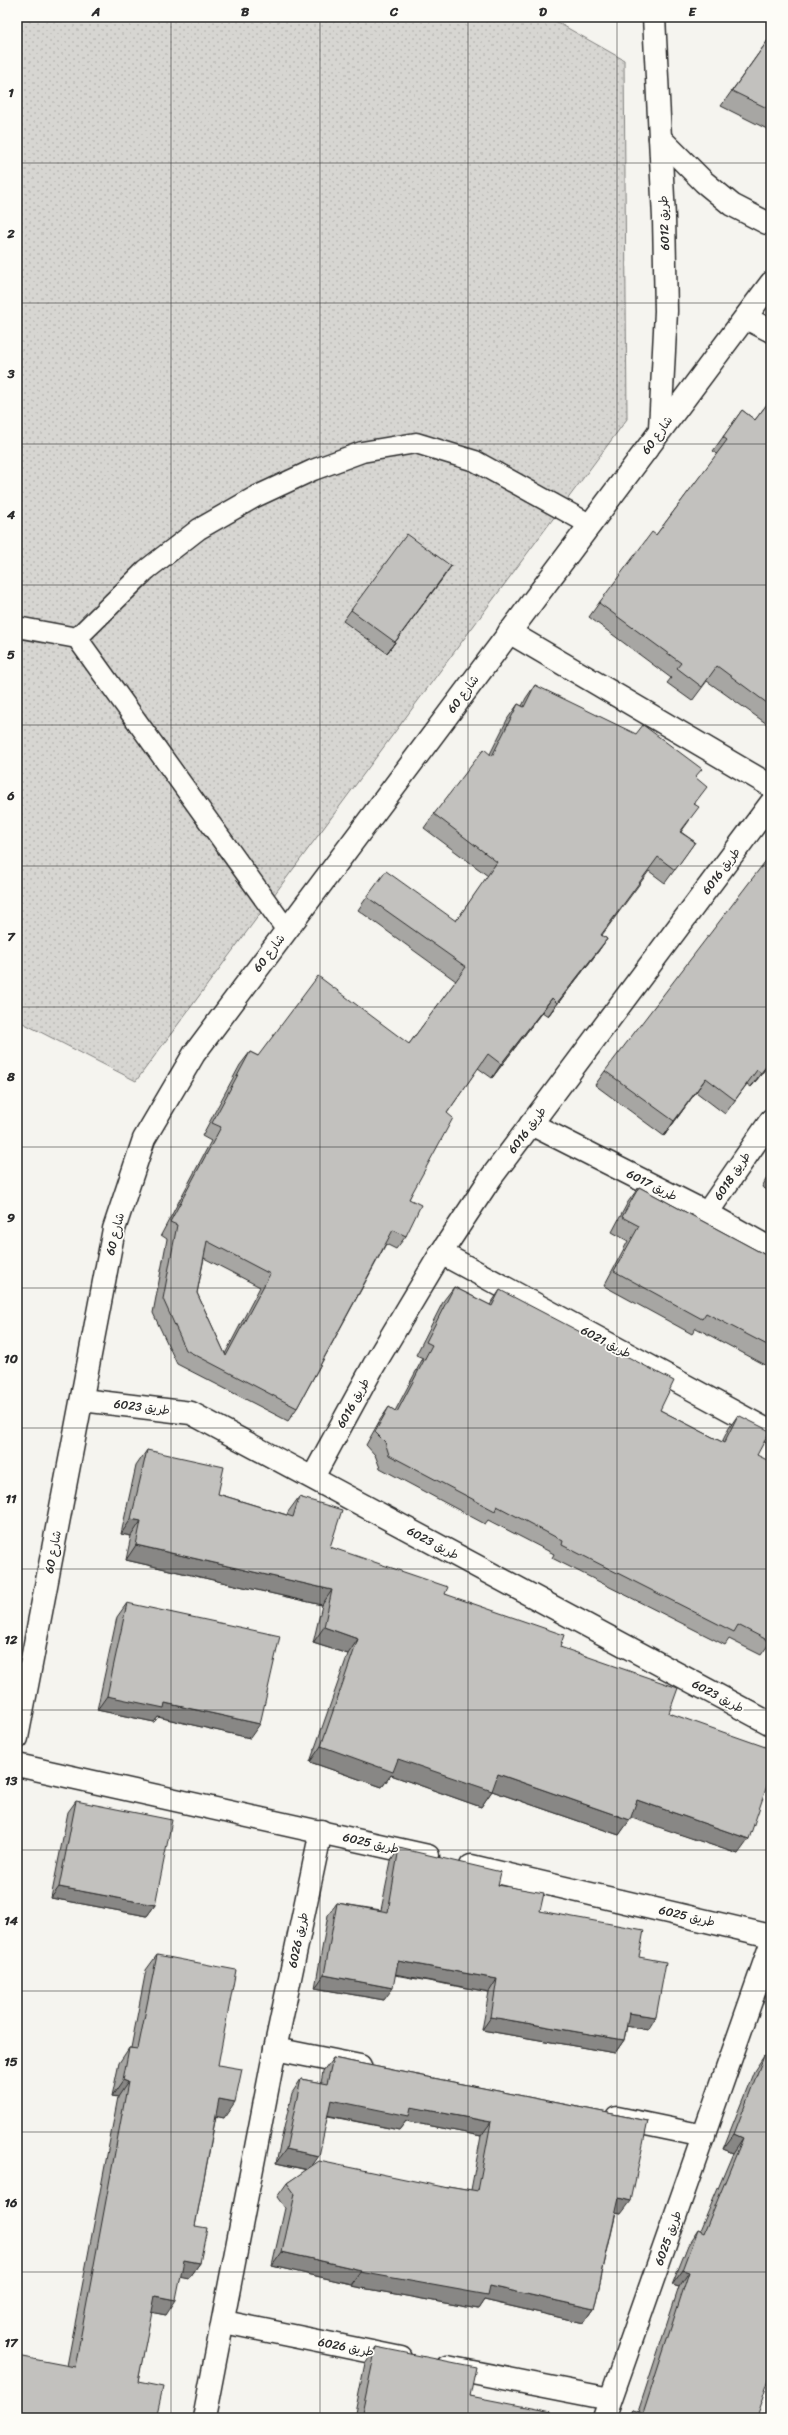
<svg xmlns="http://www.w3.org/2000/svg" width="788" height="2435" font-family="Sriracha,'Playpen Sans Arabic',sans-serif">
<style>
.grass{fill:url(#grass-dots);stroke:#81807e}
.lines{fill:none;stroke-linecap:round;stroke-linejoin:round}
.service-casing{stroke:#2b2b2b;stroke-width:23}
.minor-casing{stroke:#2b2b2b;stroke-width:25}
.tertiary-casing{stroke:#2b2b2b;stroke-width:25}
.service{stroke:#fdfcf7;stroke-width:20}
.minor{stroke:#fdfcf7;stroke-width:22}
.tertiary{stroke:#fdfcf7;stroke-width:22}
.wall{fill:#a7a6a3;stroke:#2b2b2b;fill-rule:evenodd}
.shaded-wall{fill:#888785;stroke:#2b2b2b}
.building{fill:#c2c1be;stroke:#2b2b2b;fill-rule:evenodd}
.grid{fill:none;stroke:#2b2b2b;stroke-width:1;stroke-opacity:0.55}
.labels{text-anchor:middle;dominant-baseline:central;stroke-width:3.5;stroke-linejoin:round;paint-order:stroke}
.street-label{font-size:12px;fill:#2b2b2b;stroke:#fdfcf7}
.neatline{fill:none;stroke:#2b2b2b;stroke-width:1.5}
.grid-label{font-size:13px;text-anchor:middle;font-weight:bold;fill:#2b2b2b}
</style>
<defs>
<pattern id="grass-dots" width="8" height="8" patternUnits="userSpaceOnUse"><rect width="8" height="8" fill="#d7d6d2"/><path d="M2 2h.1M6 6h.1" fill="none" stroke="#b9b8b4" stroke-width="1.8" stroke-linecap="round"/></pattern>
</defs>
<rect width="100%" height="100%" fill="#f5f4ef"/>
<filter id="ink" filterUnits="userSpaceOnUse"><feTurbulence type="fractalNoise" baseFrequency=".025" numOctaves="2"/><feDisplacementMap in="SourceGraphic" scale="8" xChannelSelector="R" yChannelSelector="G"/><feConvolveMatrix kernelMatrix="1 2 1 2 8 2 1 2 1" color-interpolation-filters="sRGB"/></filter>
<g filter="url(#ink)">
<!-- grass -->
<path class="grass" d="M17 17H548L624 60 627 419 136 1081 17 1020Z"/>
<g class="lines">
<!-- service casing -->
<g class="service-casing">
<g id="service">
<path d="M17 627 77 638 286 929"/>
<path d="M77 638 146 570 199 529 255 497 313 470 362 452 416 443 475 461 591 525"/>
</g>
</g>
<!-- minor casing -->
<g class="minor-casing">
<g id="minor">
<path d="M654 17 664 218 666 311 660 429"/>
<path d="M660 138 704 182 732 205 767 223H771"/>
<path d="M746 318 771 331"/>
<path d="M509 632 771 786"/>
<path d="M531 1124 707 1213 771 1249"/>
<path d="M707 1213 771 1120"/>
<path d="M441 1253 771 1432"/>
<path d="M82 1400 191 1413 771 1724"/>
<path d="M313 1477 374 1365 441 1253 490 1179 771 803"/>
<path d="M17 1765 428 1856"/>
<path d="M471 1866 771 1936"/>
<path d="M275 2049 360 2066"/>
<path d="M617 2118 704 2136"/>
<path d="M224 2322 401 2358"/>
<path d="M447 2367 610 2399"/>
<path d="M204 2418 275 2049 321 1831"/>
<path d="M604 2418 771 1944"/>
</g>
</g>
<!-- tertiary casing -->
<g class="tertiary-casing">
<path id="tertiary" d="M17 1738 114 1229 144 1139 194 1054 771 283"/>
</g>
<!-- service -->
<use href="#service" class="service"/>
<!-- minor -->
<use href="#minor" class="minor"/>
<!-- tertiary -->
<use href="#tertiary" class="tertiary"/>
</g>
<!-- wall -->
<g class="wall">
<path d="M771 36V131L721 106Z"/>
<path d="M771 399V719L767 724 707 681 692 701 667 683 671 678 589 617 599 603 656 535 717 454 713 451 742 410 755 420Z"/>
<path d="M451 566 387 653 343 621 351 610Z"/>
<path d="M535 685 695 778V804L689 821 681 832 695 842 665 883 649 871 602 935 607 939 597 953 548 1016 542 1012 492 1078 478 1068 447 1113 409 1199 406 1236 396 1249 386 1244 297 1408 288 1421 177 1364 153 1313 167 1239 161 1235 211 1141 202 1136 240 1065 250 1052 258 1056 409 1044 456 981 358 910 367 897 456 921 488 876 424 828 434 814 490 754 508 718 518 704 522 706 526 698ZM204 1258 260 1287 225 1354 197 1293Z"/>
<path d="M771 1062 751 1087 747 1084 725 1114 696 1092 664 1136 595 1085 605 1071Z"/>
<path d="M771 1170V1192L762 1187Z"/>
<path d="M639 1187 771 1258V1368L696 1328 692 1334 604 1286 628 1241 612 1232 628 1202Z"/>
<path d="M454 1287 490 1305 500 1290 660 1410 722 1442 729 1428 738 1415 757 1455 771 1641 761 1655 729 1639 725 1645 552 1558 554 1554 488 1520 485 1524 380 1468 375 1455 366 1445 380 1420 389 1407 395 1411 423 1358 416 1355 444 1300Z"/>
<path d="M147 1450 218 1494 287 1515 288 1512 299 1497 330 1547 445 1594 560 1647 669 1713 738 1854 631 1817 619 1835 492 1791 481 1807 391 1775 382 1787 310 1762 348 1654 313 1643 322 1605 126 1560 131 1536 121 1534 136 1466Z"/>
<path d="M127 1603 250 1738 158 1717 154 1722 97 1710 117 1617Z"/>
<path d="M76 1801 155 1905 147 1916 51 1898 68 1812Z"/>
<path d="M399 1848 498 1885 540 1911 639 1957 648 2030 627 2026 624 2040 615 2053 482 2030 489 1992 395 1975 384 2000 315 1988 328 1915 337 1903 381 1910 391 1861Z"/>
<path d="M157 1955 218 2065 224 2118 216 2116 195 2226 200 2263 189 2278 181 2276 166 2315 151 2312 138 2382 67 2366 118 2097 112 2096 119 2063 129 2048H131L146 1970Z"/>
<path d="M764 2056 756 2418H626L632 2410 638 2412 679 2287 672 2285 688 2245 698 2230 700 2231 733 2153 723 2149 754 2071Z"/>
<path d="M333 2058 648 2121 621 2214 616 2213 594 2309 584 2323 484 2300 478 2309 351 2286V2284L272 2266 285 2208 277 2197 287 2183 307 2170 276 2163 292 2093 301 2079 321 2083 323 2072ZM328 2116 399 2130 406 2121 481 2136 471 2190 448 2186 447 2188 311 2167Z"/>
<path d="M376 2347 470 2396 550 2418H354L365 2363Z"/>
</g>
<!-- shaded-wall -->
<g class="shaded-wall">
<path d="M451 566 443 578 387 653 395 642Z"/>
<path d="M607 939 597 953 548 1016 557 1003Z"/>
<path d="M552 998 542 1012 492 1078 501 1064Z"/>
<path d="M771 1060V1062L751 1087 761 1073Z"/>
<path d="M706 1078 696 1092 664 1136 674 1121Z"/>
<path d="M131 1519 141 1521 131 1536 121 1534Z"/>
<path d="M136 1545 332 1590 322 1605 126 1560Z"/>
<path d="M324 1627 358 1639 348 1654 313 1643Z"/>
<path d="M107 1696 165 1703 260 1724 250 1738 158 1717 154 1722 97 1710Z"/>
<path d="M321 1746 498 1774 630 1820 619 1835 492 1791 481 1807 391 1775 382 1787 310 1762Z"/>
<path d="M637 1800 749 1839 738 1854 626 1816Z"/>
<path d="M59 1887 155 1905 147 1916 51 1898Z"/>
<path d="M398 1961 497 1979 489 1992 389 1973Z"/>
<path d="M324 1975 393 1988 384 2000 315 1988Z"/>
<path d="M629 2013 656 2017 648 2030 620 2025Z"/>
<path d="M491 2017 624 2040 615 2053 482 2030Z"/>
<path d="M123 2080 128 2082 118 2097 112 2096Z"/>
<path d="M219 2099 235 2102 224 2118 209 2115Z"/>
<path d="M331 2100 411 2107 491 2122 481 2136 406 2121 399 2130 321 2114Z"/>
<path d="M734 2134 743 2138 733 2153 723 2149Z"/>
<path d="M286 2149 319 2156 309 2170 276 2163Z"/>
<path d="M619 2198 631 2201 621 2214 609 2212Z"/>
<path d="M282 2252 361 2270 351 2284 272 2266Z"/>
<path d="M184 2260 200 2263 189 2278 173 2275Z"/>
<path d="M683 2270 689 2272 679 2287 672 2285Z"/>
<path d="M360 2272 490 2286 594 2309 584 2323 484 2300 478 2309 351 2286Z"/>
<path d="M155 2296 176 2300 166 2315 144 2311Z"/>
</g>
<!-- building -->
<g class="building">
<path d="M771 36V110L732 91Z"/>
<path d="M771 399V706L717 666 702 687 677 668 681 663 599 603 652 532 656 535 727 440 723 437 742 410 755 420Z"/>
<path d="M407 534 451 566 395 642 351 610Z"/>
<path d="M535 685 636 734 643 725 702 769 695 777 707 787 694 804 699 807 680 832 695 842 675 870 658 857 601 935 607 939 557 1003 552 998 501 1064 488 1054 447 1113 453 1118 409 1199 421 1205 406 1236 393 1230 297 1408 186 1350 163 1299 177 1225 170 1222 221 1127 212 1123 250 1052 258 1056 318 976 409 1044 466 967 367 897 386 871 456 921 497 862 434 814 484 749 492 756 518 704 524 707ZM207 1241 270 1274 226 1356 197 1293Z"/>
<path d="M771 854V1060L761 1073 757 1070 735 1100 706 1078 674 1121 605 1071Z"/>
<path d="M639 1187 771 1258V1347L706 1313 702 1319 614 1271 639 1226 622 1217Z"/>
<path d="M454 1287 492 1306 500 1290 674 1381 660 1410 724 1443 738 1415 770 1431 757 1455 771 1462V1642L738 1625 734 1632 562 1545 563 1541 497 1506 495 1511 389 1455 385 1442 375 1432 389 1407 397 1412 432 1345 426 1342Z"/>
<path d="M147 1450 224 1467 218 1494 293 1517 299 1497 342 1510 330 1547 448 1587 445 1594 564 1635 560 1647 678 1688 669 1713 771 1749V1774L749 1839 637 1800 630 1820 498 1774 492 1791 398 1759 393 1772 321 1746 358 1639 324 1627 332 1590 136 1545 141 1521 131 1519Z"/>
<path d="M127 1603 280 1636 260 1724 165 1703 164 1708 107 1696Z"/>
<path d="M76 1801 172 1820 155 1905 59 1887Z"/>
<path d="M399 1848 501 1872 498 1885 544 1893 540 1911 644 1930 639 1957 666 1962 656 2017 629 2013 624 2040 491 2017 497 1979 398 1961 393 1988 324 1975 337 1903 388 1912Z"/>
<path d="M157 1955 236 1970 218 2065 242 2069 235 2102 219 2099 195 2226 207 2228 200 2263 184 2260 176 2300 155 2296 138 2382 163 2387 156 2418H17V2356L75 2367 128 2082 123 2080 129 2048 138 2049Z"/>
<path d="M764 2056 771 2059V2373L756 2418H628L632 2410 643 2414 689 2272 683 2270 698 2230 704 2233 743 2138 734 2134Z"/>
<path d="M333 2058 648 2121 631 2201 619 2198 594 2309 490 2286 488 2295 360 2272 361 2270 282 2252 295 2194 287 2183 319 2161 448 2188V2186L478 2191 491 2122 411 2107 409 2116 331 2100 319 2156 286 2149 301 2079 327 2084Z"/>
<path d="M376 2347 476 2367 470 2396 552 2412 550 2418H361Z"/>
</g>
</g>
<!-- grid -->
<path class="grid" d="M171 17V2418M320 17V2418M468 17V2418M617 17V2418M17 163H771M17 303H771M17 444H771M17 585H771M17 725H771M17 866H771M17 1007H771M17 1147H771M17 1288H771M17 1428H771M17 1569H771M17 1710H771M17 1850H771M17 1991H771M17 2132H771M17 2272H771"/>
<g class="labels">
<!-- street labels -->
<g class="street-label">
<text transform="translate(664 223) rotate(-92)">طريق 6012</text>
<text transform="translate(657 435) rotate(-54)">شارع 60</text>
<text transform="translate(463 694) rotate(-53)">شارع 60</text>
<text transform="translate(721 871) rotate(-53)">طريق 6016</text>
<text transform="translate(269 953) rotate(-53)">شارع 60</text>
<text transform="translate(527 1130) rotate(-53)">طريق 6016</text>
<text transform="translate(732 1176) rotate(-56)">طريق 6018</text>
<text transform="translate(652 1185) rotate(27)">طريق 6017</text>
<text transform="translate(115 1234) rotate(-76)">شارع 60</text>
<text transform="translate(606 1342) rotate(28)">طريق 6021</text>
<text transform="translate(353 1403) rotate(-61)">طريق 6016</text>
<text transform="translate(142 1407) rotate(7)">طريق 6023</text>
<text transform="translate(433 1543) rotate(28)">طريق 6023</text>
<text transform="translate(53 1552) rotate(-79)">شارع 60</text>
<text transform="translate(718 1696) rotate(28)">طريق 6023</text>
<text transform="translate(371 1843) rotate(13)">طريق 6025</text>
<text transform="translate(687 1916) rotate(13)">طريق 6025</text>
<text transform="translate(298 1940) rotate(-78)">طريق 6026</text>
<text transform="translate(668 2238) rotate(-70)">طريق 6025</text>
<text transform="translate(346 2347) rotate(11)">طريق 6026</text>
</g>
</g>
<!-- margin -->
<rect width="788" height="2435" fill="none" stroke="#fdfcf7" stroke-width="44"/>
<rect x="22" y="22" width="744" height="2391" class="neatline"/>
<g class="grid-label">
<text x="96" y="16">A</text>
<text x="245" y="16">B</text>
<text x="394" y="16">C</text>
<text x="543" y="16">D</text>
<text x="692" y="16">E</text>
<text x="11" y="97">1</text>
<text x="11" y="238">2</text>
<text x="11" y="378">3</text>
<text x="11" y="519">4</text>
<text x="11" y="659">5</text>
<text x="11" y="800">6</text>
<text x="11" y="941">7</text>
<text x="11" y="1081">8</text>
<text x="11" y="1222">9</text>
<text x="11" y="1363">10</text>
<text x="11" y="1503">11</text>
<text x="11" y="1644">12</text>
<text x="11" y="1785">13</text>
<text x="11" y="1925">14</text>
<text x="11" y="2066">15</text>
<text x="11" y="2207">16</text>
<text x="11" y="2347">17</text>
</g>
</svg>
